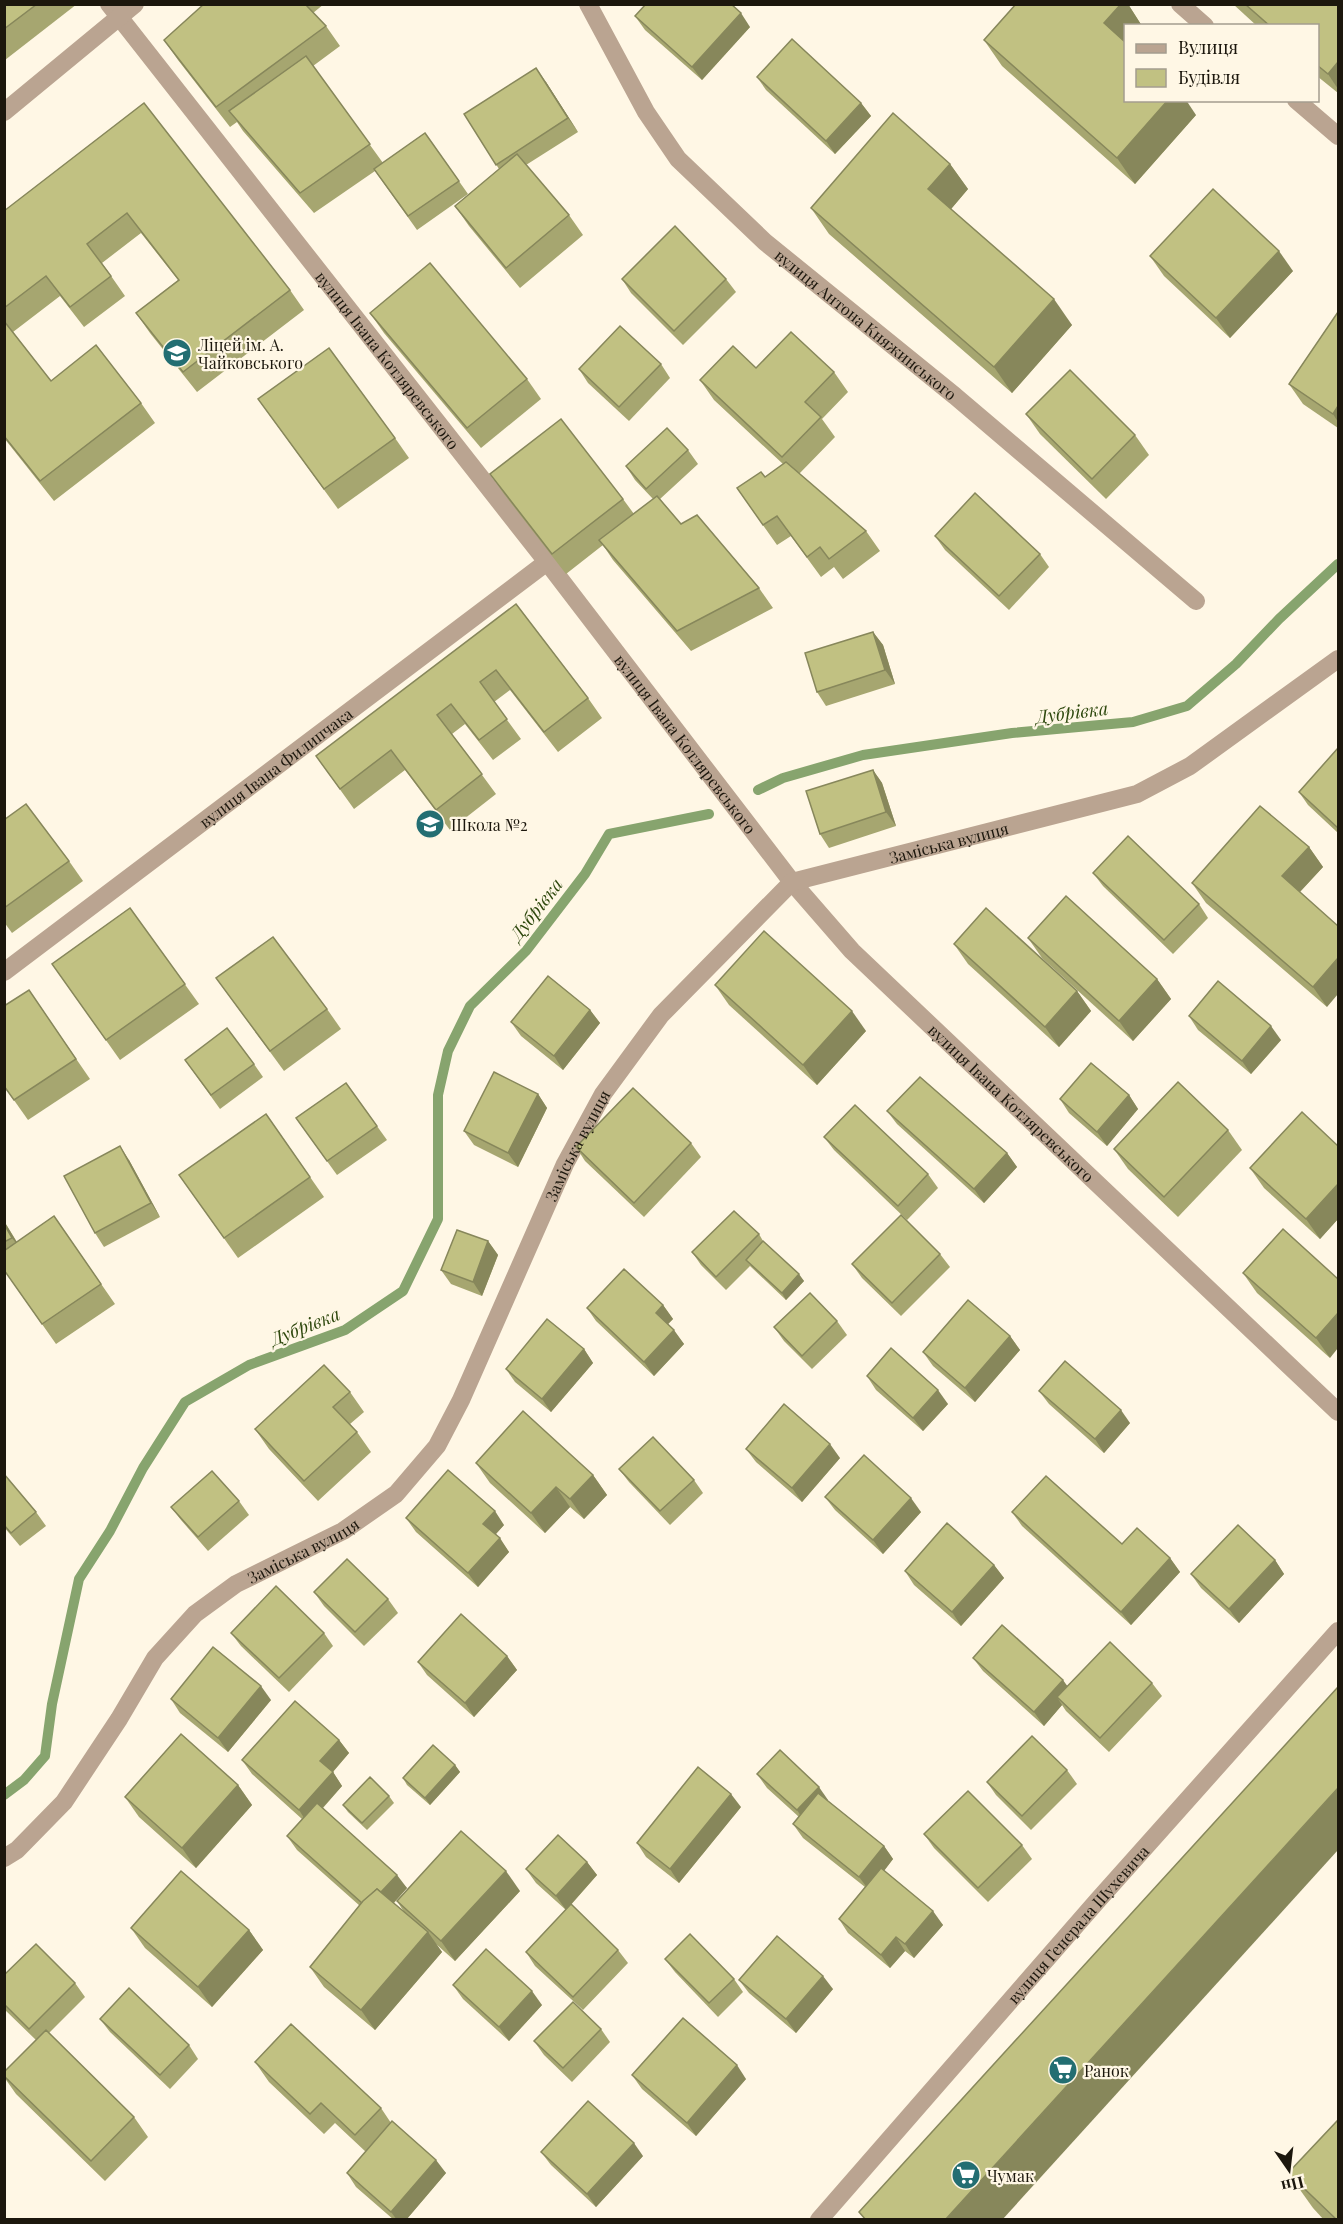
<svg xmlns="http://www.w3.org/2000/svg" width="1343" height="2224" font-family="'Playfair Display',serif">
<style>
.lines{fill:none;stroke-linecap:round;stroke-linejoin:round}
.stream{stroke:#87a46e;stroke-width:10}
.minor{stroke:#baa491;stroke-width:18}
.wall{fill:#a6a670}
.shaded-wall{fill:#87875b}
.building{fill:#c1c182;stroke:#87875b;stroke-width:1.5}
.labels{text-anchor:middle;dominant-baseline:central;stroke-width:4.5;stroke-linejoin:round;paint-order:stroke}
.street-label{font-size:16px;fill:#1c170d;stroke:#fff7e5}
.poi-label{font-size:16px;fill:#1c170d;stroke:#fff7e5;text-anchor:start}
.water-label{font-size:18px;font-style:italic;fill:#2e480d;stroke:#fff7e5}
</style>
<rect width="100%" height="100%" fill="#fff7e5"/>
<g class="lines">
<!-- stream -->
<g class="stream">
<path d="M758 790 783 778 863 755 1012 733 1133 722 1187 706 1236 664 1279 619 1338 564"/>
<path d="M4 1795 24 1780 45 1756 52 1704 79 1579 110 1531 143 1468 185 1402 249 1365 345 1330 403 1291 438 1219V1095L448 1051 470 1006 526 951 585 874 609 834 709 814"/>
</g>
<!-- minor -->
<g class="minor">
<path id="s1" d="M109 4 547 562 792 882 852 951 1338 1412"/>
<path id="s2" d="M588 4 646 112 678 159 765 242 955 396 1196 601"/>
<path d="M1180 4 1205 26"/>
<path d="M1296 100 1338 136"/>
<path d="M4 112 135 4"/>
<path id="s3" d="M4 972 547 562"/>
<path id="s4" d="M4 1858 17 1850 64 1802 119 1719 155 1658 195 1614 236 1584 343 1531 396 1494 437 1446 461 1400 565 1164 603 1094 661 1015 792 882 1137 794 1190 766 1338 659"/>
<path id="s5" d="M819 2220 1098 1900 1338 1631"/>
</g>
</g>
<!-- wall -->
<g class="wall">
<path d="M4 4H77L5 60Z"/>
<path d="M204 4H324L313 13 326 26 340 46 313 66 383 163 425 133 468 194 417 230 375 171 314 213 243 131 237 122 230 127 178 60 164 40Z"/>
<path d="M1016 4H1128L1142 26H1125V100L1196 115 1135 184 1002 66 984 40Z"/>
<path d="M1233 4H1338V93L1317 76V26H1257Z"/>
<path d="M635 16 750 27 702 80 645 30Z"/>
<path d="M757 77 861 103 871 116 835 154 766 90Z"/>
<path d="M546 82 578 132 526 165 569 215 583 235 520 288 469 226 455 206 499 169 464 114Z"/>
<path d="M144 103 290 290 304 310 197 392 150 333 136 313 178 280 141 233 102 263 125 296 84 327 60 296 13 332 51 381 141 403 155 423 54 501 4 438V211Z"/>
<path d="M950 164 968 189 951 209 1072 325 1012 393 829 234 811 208Z"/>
<path d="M1150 256 1293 271 1230 338 1164 276Z"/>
<path d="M622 279H726L736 292 683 345 631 293Z"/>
<path d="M1338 312V428L1303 404 1289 384Z"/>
<path d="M370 313 527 379 541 399 481 448 384 333Z"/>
<path d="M661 364 670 378 629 421 588 383 579 369Z"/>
<path d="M756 368 834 372 848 392 822 419 835 437 799 474 866 531 880 551 843 579 834 567 821 577 791 536 777 545 737 488 765 477 783 464 714 400 700 380Z"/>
<path d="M258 399 395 438 409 458 338 509Z"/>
<path d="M1026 414 1135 435 1149 455 1106 499 1040 434Z"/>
<path d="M688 450 698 464 660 499 681 524 759 588 773 608 691 651 613 560 603 545 566 574 504 494 490 474 623 499 634 514 653 499 635 480 626 466Z"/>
<path d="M935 536 1040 554 1049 567 1009 610 945 550Z"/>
<path d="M516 604 588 698 602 718 558 752 510 690 494 702 521 739 493 760 465 724 452 734 496 794 450 830 405 770 354 809 316 756Z"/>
<path d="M873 632 883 645 895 684 826 706 817 692Z"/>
<path d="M1338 748V833L1308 805 1299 792Z"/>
<path d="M873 770 882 783 896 826 829 848 820 834Z"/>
<path d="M4 820 69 861 83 881 12 933 4 922Z"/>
<path d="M1309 847 1323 867 1300 892 1327 1007 1206 903 1192 883Z"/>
<path d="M1093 873 1199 904 1208 918 1173 954 1103 886Z"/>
<path d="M130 908 199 1004 120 1060 52 964Z"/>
<path d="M1028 938 1157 979 1171 999 1133 1041 1042 958Z"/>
<path d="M954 944 1077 991 1091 1011 1059 1047 968 964Z"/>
<path d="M216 978 327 1009 341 1029 284 1071Z"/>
<path d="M715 985 866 1031 817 1085 729 1005Z"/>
<path d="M29 990 90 1079 28 1120 4 1086Z"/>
<path d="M590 1010 600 1023 563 1070 521 1036 511 1022Z"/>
<path d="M1189 1016 1281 1040 1251 1074 1198 1030Z"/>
<path d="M185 1060 254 1064 263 1077 220 1109Z"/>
<path d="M346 1083 387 1140 337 1175 296 1118Z"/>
<path d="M538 1094 547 1108 518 1167 474 1145 464 1131Z"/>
<path d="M1129 1095 1138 1109 1107 1146 1069 1113 1060 1099Z"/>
<path d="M887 1111 1007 1153 1017 1167 984 1203 897 1124Z"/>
<path d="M266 1114 324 1197 238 1258 179 1175Z"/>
<path d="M1228 1130 1242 1150 1178 1217 1128 1169 1114 1149Z"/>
<path d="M824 1137 928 1174 938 1188 907 1220 834 1150Z"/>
<path d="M691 1143 701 1157 644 1217 585 1161 576 1147Z"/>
<path d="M1338 1146V1219L1320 1239 1264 1188 1250 1168Z"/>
<path d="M129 1160 160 1217 104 1247 95 1233Z"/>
<path d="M54 1216 115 1304 56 1344 4 1270V1221L17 1242Z"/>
<path d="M1283 1229 1330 1358 1257 1293 1243 1273Z"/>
<path d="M759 1234 763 1241 804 1281 786 1300 750 1266 726 1290 701 1265 692 1252Z"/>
<path d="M488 1241 498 1255 482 1296 451 1284 441 1270Z"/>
<path d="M940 1254 950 1267 901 1316 862 1278 852 1264Z"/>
<path d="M663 1305 673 1319 668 1324 684 1344 654 1376 596 1321 587 1308Z"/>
<path d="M837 1321 847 1335 812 1369 784 1341 774 1327Z"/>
<path d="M1010 1336 1020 1350 975 1402 933 1366 923 1352Z"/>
<path d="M584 1349 593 1363 551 1412 515 1382 506 1369Z"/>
<path d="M867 1376 948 1404 923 1431 876 1390Z"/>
<path d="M1039 1391 1130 1423 1104 1453 1049 1404Z"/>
<path d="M350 1392 364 1412 350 1424 357 1432 371 1452 318 1501 269 1449 255 1429Z"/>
<path d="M746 1449 840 1458 802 1502 756 1462Z"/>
<path d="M476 1463 593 1475 607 1495 584 1519 570 1507 545 1533 490 1483Z"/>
<path d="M619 1469 694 1480 703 1493 670 1525 629 1482Z"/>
<path d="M4 1474 36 1512 46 1526 20 1546 4 1527Z"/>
<path d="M825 1497 921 1512 883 1554 835 1510Z"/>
<path d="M239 1501 249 1515 208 1551 181 1520 171 1507Z"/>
<path d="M1012 1512 1170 1558 1180 1572 1131 1625 1022 1526Z"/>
<path d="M406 1518 504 1525 496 1534 509 1552 478 1587 416 1532Z"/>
<path d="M1275 1560 1284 1574 1239 1623 1201 1588 1191 1574Z"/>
<path d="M994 1565 1004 1578 961 1626 914 1585 905 1571Z"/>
<path d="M314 1592 388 1599 398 1613 364 1646 324 1606Z"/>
<path d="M231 1633H324L333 1646 289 1692 241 1646Z"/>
<path d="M507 1656 517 1670 474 1717 427 1675 418 1662Z"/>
<path d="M973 1658 1068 1686 1152 1683 1162 1696 1109 1752 1066 1711 1062 1705 1044 1726 983 1671Z"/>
<path d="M171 1699 271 1700 228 1752 180 1713Z"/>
<path d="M339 1740 349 1753 333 1772 342 1786 323 1808 407 1888 394 1903 404 1912 397 1901 520 1891 455 1961 436 1944 442 1952 375 2030 324 1987 310 1967 360 1906 297 1850 287 1836 302 1819 252 1774 242 1760Z"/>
<path d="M455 1765 460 1772 430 1805 407 1785 403 1778Z"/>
<path d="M1067 1770 1077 1784 1031 1830 996 1795 987 1782Z"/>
<path d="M757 1774 828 1800V1801L884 1846 893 1859 884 1871 943 1925 914 1958 905 1951 890 1968 848 1933 839 1919 865 1887 803 1838 793 1824 799 1817 767 1788Z"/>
<path d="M238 1785 252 1805 196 1868 139 1817 125 1797Z"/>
<path d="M389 1796 394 1803 367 1830 348 1812 343 1805Z"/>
<path d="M741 1807 679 1883 646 1857 637 1843Z"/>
<path d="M924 1834 1022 1845 1032 1859 988 1902 934 1848Z"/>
<path d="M587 1862 597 1875 569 1907 618 1950 628 1963 583 2010 535 1966 526 1952 566 1910 536 1883 526 1869Z"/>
<path d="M131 1928 249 1930 263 1950 212 2007 145 1948Z"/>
<path d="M665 1959 734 1979 743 1992 718 2017 675 1972Z"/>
<path d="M4 1975 75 1983 85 1997 49 2033 134 2117 148 2137 105 2181 16 2094 4 2077V2072L36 2040 4 2009Z"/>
<path d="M739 1980 833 1989 796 2033 749 1993Z"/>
<path d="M453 1985 542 2005 509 2041 463 1999Z"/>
<path d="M100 2019 189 2045 198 2059 170 2089 110 2032Z"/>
<path d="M601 2029 610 2042 572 2082 544 2055 534 2041Z"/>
<path d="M255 2062 381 2108 391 2123 446 2173 406 2220H394L356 2187 347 2173 366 2152 335 2123 324 2134 269 2082Z"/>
<path d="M632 2075 746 2079 696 2136 642 2089Z"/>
<path d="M541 2152 643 2156 596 2207 551 2165Z"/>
<path d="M1288 2173 1338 2220H1324L1313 2208Z"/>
</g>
<!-- shaded-wall -->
<g class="shaded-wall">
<path d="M1121 4H1128L1142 26H1125V45L1104 23Z"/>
<path d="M741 13 750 27 702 80 692 67Z"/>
<path d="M1338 62V89L1328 74Z"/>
<path d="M536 68 546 82 578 132 568 118Z"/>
<path d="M1168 100H1186L1196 115 1135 184 1117 158Z"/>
<path d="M861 103 871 116 835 154 826 141Z"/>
<path d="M950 164 968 189 946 215 928 189Z"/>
<path d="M1279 251 1293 271 1230 338 1216 318Z"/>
<path d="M1054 299 1072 325 1012 393 994 367Z"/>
<path d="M1338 406V422L1333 414Z"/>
<path d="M873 632 883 645 895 684 885 670Z"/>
<path d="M873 770 882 783 896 826 886 812Z"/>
<path d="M1309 847 1323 867 1296 896 1282 876Z"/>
<path d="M1338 958V994L1327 1007 1313 987Z"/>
<path d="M1157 979 1171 999 1133 1041 1119 1021Z"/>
<path d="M1077 991 1091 1011 1059 1047 1045 1027Z"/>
<path d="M590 1010 600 1023 563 1070 554 1056Z"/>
<path d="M852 1011 866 1031 817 1085 803 1065Z"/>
<path d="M1271 1026 1281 1040 1251 1074 1242 1061Z"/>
<path d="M538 1094 547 1108 518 1167 508 1153Z"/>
<path d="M1129 1095 1138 1109 1107 1146 1097 1132Z"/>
<path d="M120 1146 129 1160 160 1217 151 1203Z"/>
<path d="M1007 1153 1017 1167 984 1203 974 1189Z"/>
<path d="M1338 1184V1219L1320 1239 1306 1219Z"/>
<path d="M4 1221 22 1251 12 1238 4 1224Z"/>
<path d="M488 1241 498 1255 482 1296 473 1282Z"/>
<path d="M799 1274 804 1281 786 1300 782 1293Z"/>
<path d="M663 1305 673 1319 665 1327 656 1313Z"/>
<path d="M1338 1313V1348L1330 1358 1316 1338Z"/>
<path d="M674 1330 684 1344 654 1376 644 1362Z"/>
<path d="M1010 1336 1020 1350 975 1402 965 1388Z"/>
<path d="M584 1349 593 1363 551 1412 542 1399Z"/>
<path d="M938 1390 948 1404 923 1431 913 1418Z"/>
<path d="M1121 1410 1130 1423 1104 1453 1095 1439Z"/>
<path d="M830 1444 840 1458 802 1502 792 1488Z"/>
<path d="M593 1475 607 1495 584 1519 570 1499Z"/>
<path d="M556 1487 570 1507 545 1533 531 1513Z"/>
<path d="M911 1498 921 1512 883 1554 873 1540Z"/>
<path d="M495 1511 504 1525 493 1537 483 1524Z"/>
<path d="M500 1538 509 1552 478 1587 468 1573Z"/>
<path d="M1170 1558 1180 1572 1131 1625 1121 1612Z"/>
<path d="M1275 1560 1284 1574 1239 1623 1229 1609Z"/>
<path d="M994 1565 1004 1578 961 1626 952 1612Z"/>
<path d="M507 1656 517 1670 474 1717 465 1703Z"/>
<path d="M1063 1680 1073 1694 1057 1697 1062 1705 1044 1726 1034 1712Z"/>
<path d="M261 1686 271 1700 228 1752 218 1738Z"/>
<path d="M339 1740 349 1753 330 1775 320 1761Z"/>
<path d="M455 1765 460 1772 430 1805 425 1798Z"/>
<path d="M333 1772 342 1786 308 1824 299 1810Z"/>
<path d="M238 1785 252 1805 196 1868 182 1848Z"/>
<path d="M819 1787 828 1800 806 1824 797 1810Z"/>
<path d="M1338 1788V1850L1002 2220H945Z"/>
<path d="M731 1794 741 1807 679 1883 670 1869Z"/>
<path d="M884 1846 893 1859 869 1890 859 1877Z"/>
<path d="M587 1862 597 1875 566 1910 556 1896Z"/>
<path d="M506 1871 520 1891 455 1961 441 1941Z"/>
<path d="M397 1875 407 1888 377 1921 368 1907Z"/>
<path d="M933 1911 943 1925 914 1958 905 1944Z"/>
<path d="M249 1930 263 1950 212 2007 198 1987Z"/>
<path d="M428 1932 442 1952 375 2030 361 2010Z"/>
<path d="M896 1937 905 1951 890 1968 881 1955Z"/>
<path d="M823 1976 833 1989 796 2033 786 2019Z"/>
<path d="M532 1991 542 2005 509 2041 499 2027Z"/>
<path d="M737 2065 746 2079 696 2136 687 2123Z"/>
<path d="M634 2143 643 2156 596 2207 587 2194Z"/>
<path d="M436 2160 446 2173 406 2220H397L391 2212Z"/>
</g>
<!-- building -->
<g class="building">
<path d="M4 4H37L4 29Z"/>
<path d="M204 4H305L326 26 216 107 164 40Z"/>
<path d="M646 4H731L741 13 692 67 635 16Z"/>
<path d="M1016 4H1121L1104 23 1125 42V100H1168L1117 158 984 40Z"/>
<path d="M1245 4H1338V62L1328 74 1317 65V26H1270Z"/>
<path d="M792 39 861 103 826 141 757 77Z"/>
<path d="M306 56 370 144 300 193 229 111Z"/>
<path d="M536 68 568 118 496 165 464 114Z"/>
<path d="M144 103 290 290 183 372 136 313 179 280 127 213 87 244 111 276 70 307 46 276 4 308V211Z"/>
<path d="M893 113 950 164 928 189 1054 299 994 367 811 208Z"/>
<path d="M425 133 459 181 408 216 374 169Z"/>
<path d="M517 154 569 215 506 268 455 206Z"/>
<path d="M1213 189 1279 251 1216 318 1150 256Z"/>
<path d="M675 226 726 279 674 331 622 279Z"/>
<path d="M430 263 527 379 467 428 370 313Z"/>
<path d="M1338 312V406L1333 414 1289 384Z"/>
<path d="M4 321 51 381 96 345 141 403 40 481 4 436Z"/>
<path d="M620 326 661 364 619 407 579 369Z"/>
<path d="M791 332 834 372 805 402 821 417 782 457 700 380 733 346 756 368Z"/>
<path d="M329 348 395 438 324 489 258 399Z"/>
<path d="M1070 370 1135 435 1092 479 1026 414Z"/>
<path d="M561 419 623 499 552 554 490 474Z"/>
<path d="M667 428 688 450 646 489 626 466Z"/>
<path d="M786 462 866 531 829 559 820 547 807 557 777 516 763 525 737 488 761 472 765 477Z"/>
<path d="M975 493 1040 554 999 596 935 536Z"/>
<path d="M657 496 681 524 697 515 759 588 677 631 599 540Z"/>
<path d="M516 604 588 698 544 732 496 670 480 682 507 719 479 740 451 704 437 715 482 774 436 810 391 750 340 789 316 756Z"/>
<path d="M873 632 885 670 817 692 805 653Z"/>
<path d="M1338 748V828L1299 792Z"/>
<path d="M873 770 886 812 820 834 806 791Z"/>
<path d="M26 804 69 861 4 908V820Z"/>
<path d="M1260 806 1309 847 1282 876 1338 926V958L1313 987 1192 883Z"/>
<path d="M1128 836 1199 904 1164 940 1093 873Z"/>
<path d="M1066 896 1157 979 1119 1021 1028 938Z"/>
<path d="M130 908 185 984 106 1040 52 964Z"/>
<path d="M986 908 1077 991 1045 1027 954 944Z"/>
<path d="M764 931 852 1011 803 1065 715 985Z"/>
<path d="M273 937 327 1009 270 1051 216 978Z"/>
<path d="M548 976 590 1010 554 1056 511 1022Z"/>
<path d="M1218 981 1271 1026 1242 1061 1189 1016Z"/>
<path d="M29 990 76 1059 14 1100 4 1086V1006Z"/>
<path d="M227 1028 254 1064 211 1095 185 1060Z"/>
<path d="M1091 1063 1129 1095 1097 1132 1060 1099Z"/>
<path d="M494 1072 538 1094 508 1153 464 1131Z"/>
<path d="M920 1077 1007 1153 974 1189 887 1111Z"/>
<path d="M1178 1082 1228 1130 1164 1197 1114 1149Z"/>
<path d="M346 1083 377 1126 327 1161 296 1118Z"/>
<path d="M633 1088 691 1143 634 1203 576 1147Z"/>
<path d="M855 1105 928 1174 898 1206 824 1137Z"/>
<path d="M1302 1112 1338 1146V1184L1306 1219 1250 1168Z"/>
<path d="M266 1114 310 1177 224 1238 179 1175Z"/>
<path d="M120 1146 151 1203 95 1233 64 1176Z"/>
<path d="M734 1211 759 1234 716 1277 692 1252Z"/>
<path d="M901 1215 940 1254 892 1303 852 1264Z"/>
<path d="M54 1216 101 1284 42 1324 4 1270V1251Z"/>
<path d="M4 1224 12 1238 4 1242Z"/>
<path d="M1283 1229 1338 1279V1313L1316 1338 1243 1273Z"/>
<path d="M457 1230 488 1241 473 1282 441 1270Z"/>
<path d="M763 1241 799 1274 782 1293 746 1260Z"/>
<path d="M624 1269 663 1305 656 1313 674 1330 644 1362 587 1308Z"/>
<path d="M810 1293 837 1321 802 1356 774 1327Z"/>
<path d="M968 1300 1010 1336 965 1388 923 1352Z"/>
<path d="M547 1319 584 1349 542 1399 506 1369Z"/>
<path d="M891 1348 938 1390 913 1418 867 1376Z"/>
<path d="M1065 1361 1121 1410 1095 1439 1039 1391Z"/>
<path d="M324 1365 350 1392 333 1407 357 1432 304 1481 255 1429Z"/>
<path d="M784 1404 830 1444 792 1488 746 1449Z"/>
<path d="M523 1411 593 1475 570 1499 556 1487 531 1513 476 1463Z"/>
<path d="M653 1437 694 1480 660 1511 619 1469Z"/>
<path d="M864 1455 911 1498 873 1540 825 1497Z"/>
<path d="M448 1470 495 1511 483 1524 500 1538 468 1573 406 1518Z"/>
<path d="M212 1471 239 1501 198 1537 171 1507Z"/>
<path d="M4 1474 36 1512 11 1533 4 1525Z"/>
<path d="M1046 1476 1122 1544 1137 1528 1170 1558 1121 1612 1012 1512Z"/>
<path d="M947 1523 994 1565 952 1612 905 1571Z"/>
<path d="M1238 1525 1275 1560 1229 1609 1191 1574Z"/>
<path d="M347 1559 388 1599 355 1632 314 1592Z"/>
<path d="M276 1586 324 1633 279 1678 231 1633Z"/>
<path d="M461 1614 507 1656 465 1703 418 1662Z"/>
<path d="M1002 1625 1063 1680 1034 1712 973 1658Z"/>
<path d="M1110 1642 1152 1683 1100 1738 1057 1697Z"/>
<path d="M213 1647 261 1686 218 1738 171 1699Z"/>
<path d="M1338 1687V1788L945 2220H866L859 2212Z"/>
<path d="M295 1701 339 1740 320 1761 333 1772 299 1810 242 1760Z"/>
<path d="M181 1734 238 1785 182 1848 125 1797Z"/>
<path d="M1032 1736 1067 1770 1022 1816 987 1782Z"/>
<path d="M433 1745 455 1765 425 1798 403 1778Z"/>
<path d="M780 1750 819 1787 797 1810 757 1774Z"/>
<path d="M698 1767 731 1794 670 1869 637 1843Z"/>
<path d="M370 1777 389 1796 362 1823 343 1805Z"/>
<path d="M968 1791 1022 1845 978 1888 924 1834Z"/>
<path d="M818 1793 884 1846 859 1877 793 1824Z"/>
<path d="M317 1803 397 1875 381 1892 377 1889 362 1903 287 1836Z"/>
<path d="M461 1831 506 1871 441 1941 397 1901Z"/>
<path d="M558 1835 587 1862 556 1896 526 1869Z"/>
<path d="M881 1868 933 1911 905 1944 896 1937 881 1955 839 1919Z"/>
<path d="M181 1871 249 1930 198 1987 131 1928Z"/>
<path d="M377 1889 428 1932 361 2010 310 1967 363 1901Z"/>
<path d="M571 1904 618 1950 573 1997 526 1952Z"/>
<path d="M690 1934 734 1979 709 2003 665 1959Z"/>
<path d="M777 1936 823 1976 786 2019 739 1980Z"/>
<path d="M36 1944 75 1983 29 2029 4 2004V1975Z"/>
<path d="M486 1949 532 1991 499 2027 453 1985Z"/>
<path d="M129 1988 189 2045 160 2075 100 2019Z"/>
<path d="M573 2002 601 2029 563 2068 534 2041Z"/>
<path d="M683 2018 737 2065 687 2123 632 2075Z"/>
<path d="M291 2024 381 2108 355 2135 321 2103 310 2114 255 2062Z"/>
<path d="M46 2030 134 2117 91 2161 4 2076V2072Z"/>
<path d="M588 2101 634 2143 587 2194 541 2152Z"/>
<path d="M1338 2120V2220H1337L1288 2173Z"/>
<path d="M392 2121 436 2160 391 2212 347 2173Z"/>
</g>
<!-- icons -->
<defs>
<g id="school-disc" transform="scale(1.5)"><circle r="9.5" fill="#236e72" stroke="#fff7e5"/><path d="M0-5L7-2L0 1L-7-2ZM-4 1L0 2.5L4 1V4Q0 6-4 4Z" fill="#fff"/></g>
<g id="supermarket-disc" transform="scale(1.5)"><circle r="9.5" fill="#236e72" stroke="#fff7e5"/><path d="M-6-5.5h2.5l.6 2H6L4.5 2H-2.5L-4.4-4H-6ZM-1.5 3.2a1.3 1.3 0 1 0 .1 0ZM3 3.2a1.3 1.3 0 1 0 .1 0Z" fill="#fff"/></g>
</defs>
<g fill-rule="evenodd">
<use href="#school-disc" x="177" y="353"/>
<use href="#school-disc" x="430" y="824"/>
<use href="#supermarket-disc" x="1063" y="2070"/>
<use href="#supermarket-disc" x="966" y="2175"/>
</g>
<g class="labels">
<!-- street labels -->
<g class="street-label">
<text stroke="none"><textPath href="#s2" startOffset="430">вулиця Антона Княжинського</textPath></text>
<text stroke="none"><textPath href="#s1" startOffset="452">вулиця Івана Котляревського</textPath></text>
<text stroke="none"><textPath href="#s1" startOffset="938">вулиця Івана Котляревського</textPath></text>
<text stroke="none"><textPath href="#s3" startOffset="340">вулиця Івана Филипчака</textPath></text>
<text stroke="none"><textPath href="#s4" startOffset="1446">Заміська вулиця</textPath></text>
<text stroke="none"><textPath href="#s1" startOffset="1424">вулиця Івана Котляревського</textPath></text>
<text stroke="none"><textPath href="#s4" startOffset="942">Заміська вулиця</textPath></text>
<text stroke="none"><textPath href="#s4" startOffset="438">Заміська вулиця</textPath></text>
<text stroke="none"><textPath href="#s5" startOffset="393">вулиця Генерала Шухевича</textPath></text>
</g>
<!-- poi labels -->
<g class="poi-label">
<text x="198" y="344">Ліцей ім. А.<tspan x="198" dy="18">Чайковського</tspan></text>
<text x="451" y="824">Школа №2</text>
<text x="1084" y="2070">Ранок</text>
<text x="987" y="2175">Чумак</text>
</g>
<!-- water labels -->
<g class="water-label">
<text transform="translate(1072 712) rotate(-7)">Дубрівка</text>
<text transform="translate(536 909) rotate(-52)">Дубрівка</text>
<text transform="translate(305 1326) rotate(-22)">Дубрівка</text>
</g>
</g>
<!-- border -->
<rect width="1343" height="2224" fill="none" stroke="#1c170d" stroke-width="12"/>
<!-- legend -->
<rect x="1124" y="24" width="195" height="78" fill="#fff7e5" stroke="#a49d8f" stroke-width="1.5"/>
<rect x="1136" y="44" width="30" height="9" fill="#baa491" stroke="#a49d8f" stroke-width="1.5"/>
<text x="1178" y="54" font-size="18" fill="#1c170d">Вулиця</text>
<rect x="1136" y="69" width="30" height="18" fill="#c1c182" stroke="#a49d8f" stroke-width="1.5"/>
<text x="1178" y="84" font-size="18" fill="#1c170d">Будівля</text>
<!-- north arrow -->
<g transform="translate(1289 2170) rotate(166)" stroke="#fff7e5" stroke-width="4.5" paint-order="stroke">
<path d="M0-4.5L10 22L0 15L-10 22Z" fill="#1c170d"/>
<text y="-9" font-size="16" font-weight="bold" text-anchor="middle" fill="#1c170d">Пн</text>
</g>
</svg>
